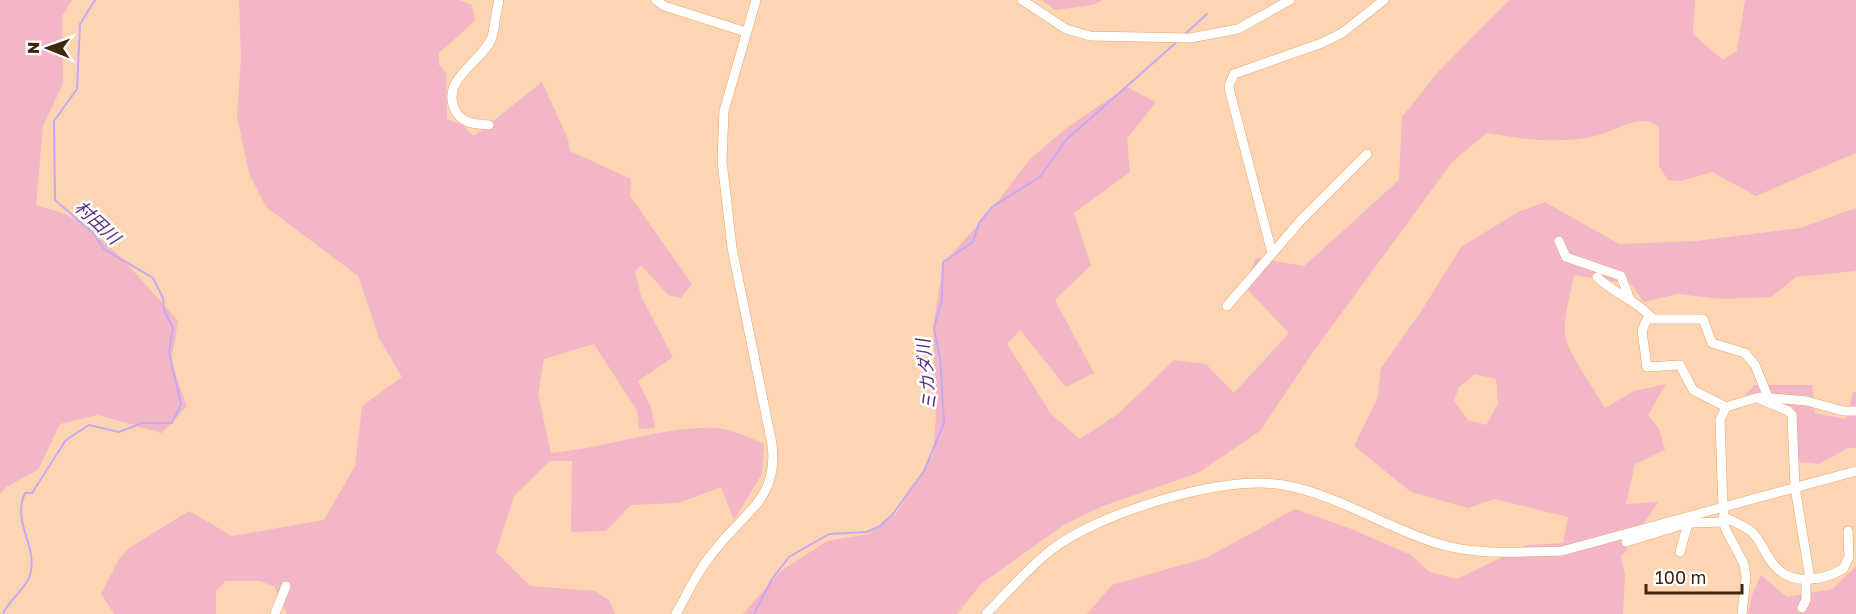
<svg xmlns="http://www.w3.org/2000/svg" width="1856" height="614" font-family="'Golos Text','Noto Sans JP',sans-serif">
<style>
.green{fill:#f2b6c6;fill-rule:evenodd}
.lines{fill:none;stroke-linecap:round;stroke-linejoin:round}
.stream{stroke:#c5a9f4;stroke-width:2}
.minor-casing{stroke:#e6a56b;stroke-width:10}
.minor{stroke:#fff;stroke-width:9}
.labels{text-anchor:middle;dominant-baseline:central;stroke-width:5;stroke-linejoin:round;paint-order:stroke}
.water-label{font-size:18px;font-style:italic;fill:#572f85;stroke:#fff}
</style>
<rect width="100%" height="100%" fill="#fed5b3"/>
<!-- green -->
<g class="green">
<path d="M0 0H72L62 16 63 84 43 126 36 205C46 209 57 210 67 215 104 233 150 290 178 321L171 363 187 406 162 433 98 415 60 424 38 470 6 487 0 494Z"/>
<path d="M239 0H459L472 5 475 21 439 53V65L446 72 447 119 463 125 474 136 542 82 568 139 570 151 631 179 630 196 692 284 681 298 668 295 641 265 635 272 641 296 673 357 638 381 651 407 655 428 639 429 637 411 594 344 544 359 538 394 551 453C602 449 667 425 716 428 733 430 749 437 764 444L762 474 734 520 721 487 678 503 631 505 606 531 571 532 572 461H550L514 496 496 552 530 586 595 591 609 600 615 614H287L274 586 259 581H225L216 592V614H114L101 594 119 559 129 548 189 511 232 536 324 520 355 466 362 406 402 377 379 338 358 276 266 207 249 173 237 116 241 59Z"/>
<path d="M1042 0H1103L1093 5 1055 10Z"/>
<path d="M1509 0H1695L1693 34 1723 60 1737 51 1745 0H1856V153L1756 196 1712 172 1681 181 1668 180 1659 166V128C1642 111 1618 130 1599 135 1564 145 1522 139 1487 133L1453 161 1313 352 1260 431 1198 473 1103 506 1064 525 981 584 957 614H743L781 571 827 541 869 534 896 514 933 455 936 416 933 328 943 264 992 209 1030 159 1069 126 1127 87 1156 102 1127 139 1130 172 1074 213 1091 265 1055 300 1094 373 1066 387 1020 330 1007 344 1051 414 1080 439 1118 414 1174 360 1206 364 1234 393 1289 333 1244 286 1256 258 1304 266 1399 180 1402 117 1438 72Z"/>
<path d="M1545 202 1619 244 1696 241 1800 228 1856 208V271L1796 277 1771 297 1721 299 1678 294 1644 302 1631 284 1574 275C1571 292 1563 319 1565 335 1566 350 1596 392 1605 408L1634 391 1666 384 1648 415 1659 429 1665 450 1635 464 1626 504 1658 502 1621 557 1625 575 1623 614H1087L1112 585 1206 558 1295 509 1354 530 1411 555 1430 572 1457 579 1527 545 1563 543 1568 517 1494 499 1468 508 1411 492 1354 446 1377 399 1381 368 1420 313 1461 247 1518 212ZM1475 374 1496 379 1498 404 1486 425 1468 420 1454 401 1459 387Z"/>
<path d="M1754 385H1812L1815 413 1846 419 1853 393 1856 392V448H1848L1819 464 1799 462 1793 407 1745 396Z"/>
<path d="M1856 566V614H1748L1752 595 1761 575 1787 597 1832 589Z"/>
</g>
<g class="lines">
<!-- stream -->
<g class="stream">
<path d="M1185 34 1207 14"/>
<path d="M3 614C9 599 29 587 31 571 36 544 12 521 25 493H32L66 440 89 425 119 432 142 423H172L181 404 169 352 173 328 164 310 163 298 153 278 104 249 93 233 55 200 54 121 77 89 80 24 95 0"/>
<path d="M754 614 772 579 789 557 829 534 867 532 880 526 893 514 924 471 944 423 940 359 934 328 942 300 943 262 973 242 979 223 992 207 1040 177 1066 140 1179 40"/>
</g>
<!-- minor casing -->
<g class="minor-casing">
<g id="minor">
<path d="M656 0 664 6 746 32"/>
<path d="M1022 0 1066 29 1090 36 1190 38 1238 29 1290 0"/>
<path d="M489 125C474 124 461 124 454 108 442 77 484 61 492 37 495 25 496 12 499 0"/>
<path d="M1559 241 1566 257 1621 276 1630 300"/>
<path d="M1272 253 1230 92 1229 86 1234 74 1322 43 1342 33 1384 0"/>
<path d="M1597 277C1613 293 1636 300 1651 317"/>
<path d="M1227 306 1301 220 1367 154"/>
<path d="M1760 399 1788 411 1792 415 1795 487 1810 579"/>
<path d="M1726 407 1693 390 1680 365 1647 367 1642 331 1647 319H1703L1712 343 1745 353 1755 365 1768 397"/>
<path d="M1724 517C1734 522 1746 526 1753 533 1762 543 1766 556 1774 565 1791 586 1822 581 1843 569L1849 557 1848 531"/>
<path d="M1626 542 1688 523 1725 522"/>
<path d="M1680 552 1688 523"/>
<path d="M1802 608 1806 600V579"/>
<path d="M275 614 286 586"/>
<path d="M676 614C688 592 699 569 715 550 744 512 779 499 772 444L732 248 722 161 724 111 756 0"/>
<path d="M986 614C1007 593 1027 569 1051 550 1099 513 1223 474 1283 485 1336 494 1385 527 1436 543 1475 556 1522 552 1562 551L1856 471"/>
<path d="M1742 614 1746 577 1744 564 1725 528 1723 507 1720 420 1726 407 1759 397 1807 401 1843 411H1856"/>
</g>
</g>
<!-- minor -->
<use href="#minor" class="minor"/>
</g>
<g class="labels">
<!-- water labels -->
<g class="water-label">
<text transform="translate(98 222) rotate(43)">村田川</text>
<text transform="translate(926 375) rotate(-96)">ミカダ川</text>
</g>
</g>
<!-- north arrow -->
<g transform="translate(48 48) rotate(271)" stroke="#ffffff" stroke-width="4.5" paint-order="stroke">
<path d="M0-4.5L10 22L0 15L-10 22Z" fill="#3f260d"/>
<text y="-9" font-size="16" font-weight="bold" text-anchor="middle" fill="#3f260d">N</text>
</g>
<!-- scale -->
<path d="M1646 584v9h96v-9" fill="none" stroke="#3f260d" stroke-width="3"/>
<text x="1655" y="584" font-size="18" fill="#3f260d" stroke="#ffffff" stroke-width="4.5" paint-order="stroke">100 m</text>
</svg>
